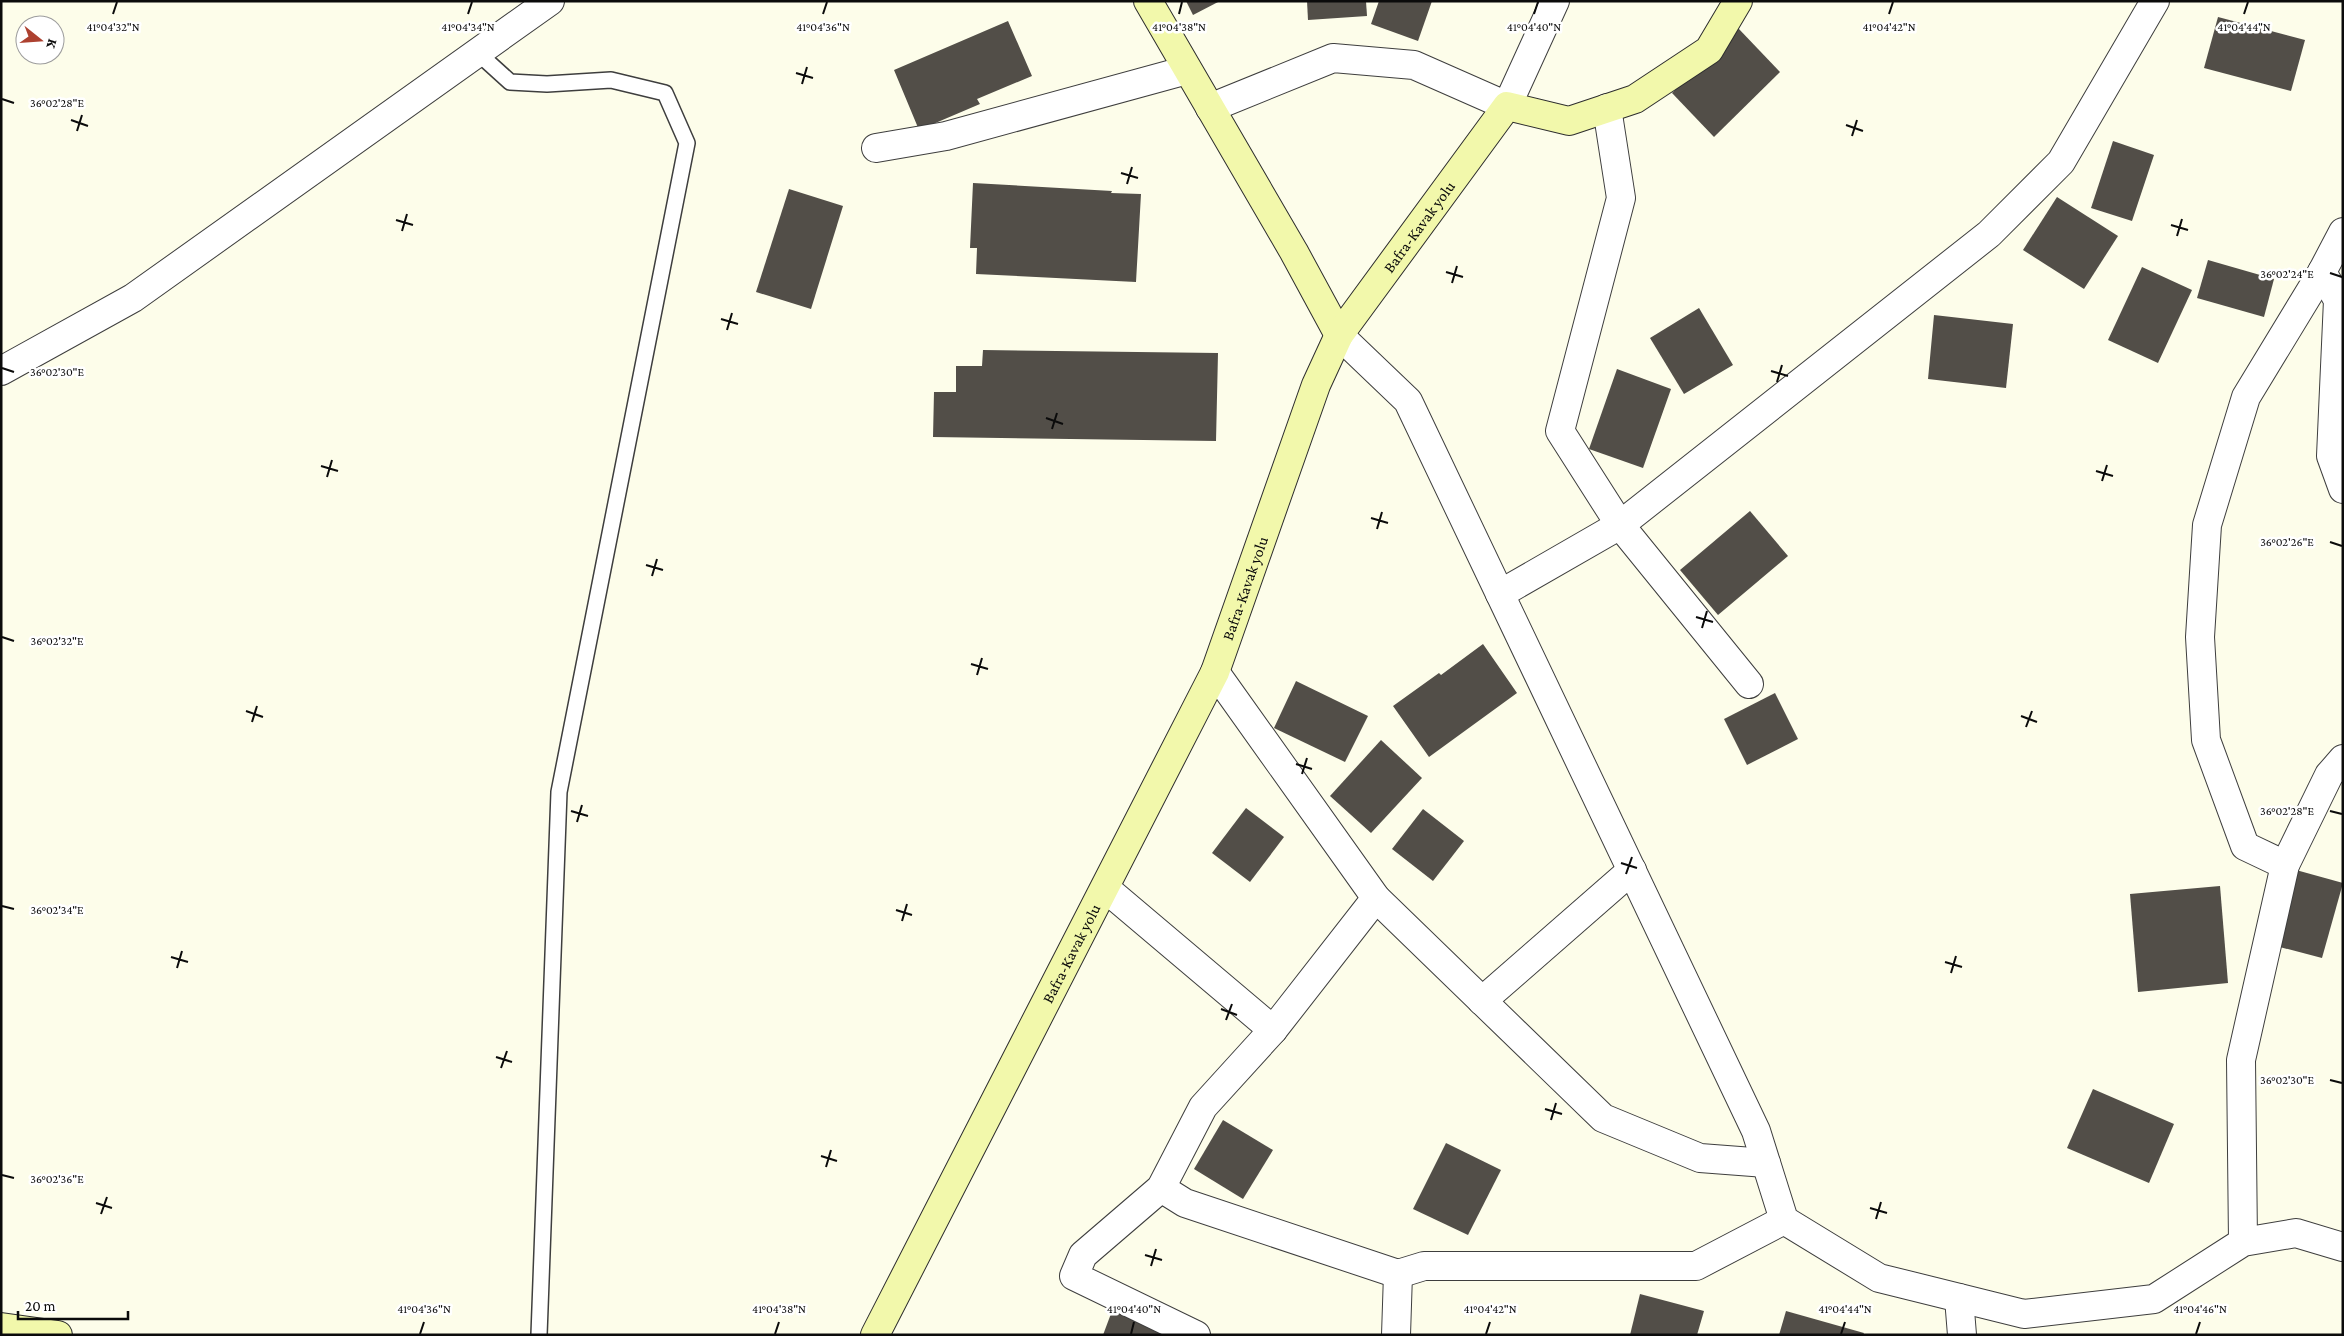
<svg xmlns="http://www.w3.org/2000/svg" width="2344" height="1336" font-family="'Crimson Pro',serif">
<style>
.building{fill:#524e48}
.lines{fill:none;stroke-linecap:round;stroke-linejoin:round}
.service-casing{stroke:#3e3e3e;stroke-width:18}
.minor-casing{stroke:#3e3e3e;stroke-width:30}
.tertiary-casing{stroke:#3e3e3e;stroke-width:30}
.secondary-casing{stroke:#2d2d2d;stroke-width:30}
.service{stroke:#fff;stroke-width:15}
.minor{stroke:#fff;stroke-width:28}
.tertiary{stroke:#fff;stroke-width:28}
.secondary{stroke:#f2f8ab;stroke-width:28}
.ticks{fill:none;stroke:#0b0b0b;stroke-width:2}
.labels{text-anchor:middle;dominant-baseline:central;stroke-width:5;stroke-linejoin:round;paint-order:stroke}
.street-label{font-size:16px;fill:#0b0b0b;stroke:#fff}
.ticks-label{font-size:12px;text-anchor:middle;fill:#0b0b0b;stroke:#fff;stroke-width:5;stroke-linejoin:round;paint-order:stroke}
</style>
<rect width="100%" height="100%" fill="#fdfdea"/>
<!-- building -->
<g class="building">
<path d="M1186 1H1220L1193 15Z"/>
<path d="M1307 1H1366L1367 16 1308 20Z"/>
<path d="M1379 1H1432L1418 41 1371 24Z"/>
<path d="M2218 17 2305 40 2291 91 2204 68Z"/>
<path d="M1008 21 1032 76 977 99 980 104 919 130 894 70Z"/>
<path d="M1738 28 1780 72 1714 137 1672 93Z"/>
<path d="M2113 141 2154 155 2132 221 2091 208Z"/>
<path d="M973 183 1112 191 1111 193 1141 194 1136 282 976 274 977 248H970Z"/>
<path d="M789 189 843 206 811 309 756 292Z"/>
<path d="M2057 197 2118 236 2084 289 2023 250Z"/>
<path d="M2208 260 2274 279 2264 317 2197 298Z"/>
<path d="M2142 267 2192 290 2158 363 2108 340Z"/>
<path d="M1699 308 1733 365 1684 394 1650 338Z"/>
<path d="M1934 315 2013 324 2006 388 1928 379Z"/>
<path d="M983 350 1218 353 1216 441 933 437 934 392H956V366H982Z"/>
<path d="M1617 369 1671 389 1643 468 1589 449Z"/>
<path d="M1750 511 1788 556 1718 615 1680 570Z"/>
<path d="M1483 644 1517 693 1429 757 1393 706 1439 673 1441 675Z"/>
<path d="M1296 681 1368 716 1345 762 1274 728Z"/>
<path d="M1775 693 1798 739 1747 765 1724 719Z"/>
<path d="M1381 740 1422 778 1371 833 1330 796Z"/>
<path d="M1246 808 1284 837 1250 882 1212 853Z"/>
<path d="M1423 809 1464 841 1433 881 1392 849Z"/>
<path d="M2296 870 2343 883 2322 958 2276 946Z"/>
<path d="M2220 886 2228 983 2138 992 2130 894Z"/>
<path d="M2093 1089 2174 1124 2149 1183 2067 1148Z"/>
<path d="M1223 1120 1273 1150 1243 1199 1194 1169Z"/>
<path d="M1446 1143 1501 1170 1468 1235 1413 1209Z"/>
<path d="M1640 1294 1704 1311 1697 1335H1630Z"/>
<path d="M1112 1311 1164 1330 1162 1335H1103Z"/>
<path d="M1786 1311 1864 1333 1863 1335H1779Z"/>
</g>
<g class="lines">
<!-- service casing -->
<g class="service-casing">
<path id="service" d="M478 53 510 82 547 84 611 80 665 93 687 143 559 792 539 1335"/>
</g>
<!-- minor casing -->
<g class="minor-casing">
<g id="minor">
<path d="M1210 108 1333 58 1414 65 1507 106 1555 1"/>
<path d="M1607 108 1621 198 1560 431 1620 525 1749 684"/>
<path d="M876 148 946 136 1187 70"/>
<path d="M2322 272 2338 300 2331 456 2343 489"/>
<path d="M1500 594 1620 525 1989 234 2061 162 2155 1"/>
<path d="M1215 672 1376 898 1603 1118 1700 1158 1766 1163"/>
<path d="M2285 865 2245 846 2206 740 2200 637 2207 525 2246 397 2322 272 2343 232"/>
<path d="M1105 888 1273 1030"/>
<path d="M1482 1001 1632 870"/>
<path d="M1161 1188 1185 1203 1398 1274 1424 1266H1696L1784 1220"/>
<path d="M2243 1242 2241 1060 2285 865 2329 775 2343 759"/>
<path d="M1959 1298 1962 1335"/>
<path d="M1196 1335 1074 1276 1083 1255 1161 1188 1203 1107 1273 1030 1376 898"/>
<path d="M1396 1335 1398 1274"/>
</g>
</g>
<!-- tertiary casing -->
<g class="tertiary-casing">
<g id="tertiary">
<path d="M1339 335 1408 401 1756 1131 1784 1220 1879 1278 2024 1314 2154 1299 2243 1242 2296 1233 2343 1247"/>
<path d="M1 371 133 298 550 1"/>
</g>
</g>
<!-- secondary casing -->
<g class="secondary-casing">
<g id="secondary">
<path d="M1148 1 1294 252 1339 335"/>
<path d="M1 1327 58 1335"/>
<path id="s1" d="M875 1335 1215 672 1316 385 1339 335 1507 106 1569 121 1635 99 1709 50 1738 1"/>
</g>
</g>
<!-- service -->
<use href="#service" class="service"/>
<!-- minor -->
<use href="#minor" class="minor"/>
<!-- tertiary -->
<use href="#tertiary" class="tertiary"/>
<!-- secondary -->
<use href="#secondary" class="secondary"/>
</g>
<!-- ticks -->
<path class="ticks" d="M113 14 117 2M468 14 472 2M823 14 827 2M1179 14 1182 2M1534 14 1538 2M1889 14 1893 2M2244 14 2248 2M796 73 813 78M802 84 807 67M2 99 14 103M71 120 88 126M1846 125 1863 131M77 131 82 115M1852 136 1857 120M1121 173 1138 178M1127 184 1132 167M396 220 413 225M2171 225 2188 230M402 231 407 214M2177 236 2182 219M1446 272 1463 277M2330 273 2342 277M1452 283 1457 266M721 319 738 324M727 330 732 313M2 368 14 372M1771 371 1788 376M1777 382 1782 365M1046 418 1063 424M1052 429 1057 413M321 466 338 471M2096 471 2113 476M327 477 332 460M2102 481 2107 465M1371 518 1388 523M1377 529 1382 512M2330 542 2342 546M646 565 663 570M652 576 657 559M1696 617 1713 622M1702 628 1707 611M2 637 14 641M971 664 988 669M977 675 982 658M246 711 263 717M2021 716 2037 722M252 722 257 706M2026 727 2032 711M1296 764 1312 769M1302 774 1307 758M571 811 588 816M2330 811 2342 814M577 822 582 805M1621 863 1637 868M1626 874 1632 857M2 906 14 909M896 910 912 915M902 921 907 904M171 957 188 962M1945 962 1962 967M177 968 182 951M1951 973 1956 956M1221 1009 1237 1015M1226 1020 1232 1004M496 1057 512 1062M501 1068 507 1051M2330 1080 2342 1083M1545 1109 1562 1114M1551 1120 1556 1103M821 1156 837 1161M826 1167 831 1150M2 1175 14 1178M96 1203 112 1208M1870 1208 1887 1213M101 1214 107 1197M1876 1219 1881 1202M1145 1255 1162 1260M1151 1266 1156 1249M420 1334 424 1322M775 1334 779 1322M1131 1334 1134 1322M1486 1334 1490 1322M1841 1334 1845 1322M2196 1334 2200 1322"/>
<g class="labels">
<!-- street labels -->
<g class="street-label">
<text stroke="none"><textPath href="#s1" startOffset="1239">Bafra-Kavak yolu</textPath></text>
<text stroke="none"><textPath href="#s1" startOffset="834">Bafra-Kavak yolu</textPath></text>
<text stroke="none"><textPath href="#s1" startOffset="429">Bafra-Kavak yolu</textPath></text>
</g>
</g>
<g class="ticks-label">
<text x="113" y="31">41°04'32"N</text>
<text x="468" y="31">41°04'34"N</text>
<text x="823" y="31">41°04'36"N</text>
<text x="1179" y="31">41°04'38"N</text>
<text x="1534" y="31">41°04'40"N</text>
<text x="1889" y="31">41°04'42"N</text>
<text x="2244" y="31">41°04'44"N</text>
<text x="57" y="107">36°02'28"E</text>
<text x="2287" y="278">36°02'24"E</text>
<text x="57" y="376">36°02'30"E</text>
<text x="2287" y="546">36°02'26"E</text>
<text x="57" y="645">36°02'32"E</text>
<text x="2287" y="815">36°02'28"E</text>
<text x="57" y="914">36°02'34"E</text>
<text x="2287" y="1084">36°02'30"E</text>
<text x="57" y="1183">36°02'36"E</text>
<text x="424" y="1313">41°04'36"N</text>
<text x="779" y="1313">41°04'38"N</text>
<text x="1134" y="1313">41°04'40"N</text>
<text x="1490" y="1313">41°04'42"N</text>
<text x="1845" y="1313">41°04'44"N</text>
<text x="2200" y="1313">41°04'46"N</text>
</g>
<!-- border -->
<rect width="2344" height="1336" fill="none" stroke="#0b0b0b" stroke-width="5"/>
<!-- north arrow -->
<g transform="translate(40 40) rotate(107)"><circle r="24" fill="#ffffff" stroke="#9d9d9d"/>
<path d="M0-4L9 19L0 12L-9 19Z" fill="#ad4130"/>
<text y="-8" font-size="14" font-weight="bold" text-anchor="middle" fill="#0b0b0b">K</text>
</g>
<!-- scale -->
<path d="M18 1311v8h110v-8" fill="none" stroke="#0b0b0b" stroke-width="2.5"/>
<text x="25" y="1311" font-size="15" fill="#0b0b0b" stroke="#ffffff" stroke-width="4" paint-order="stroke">20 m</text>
</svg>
